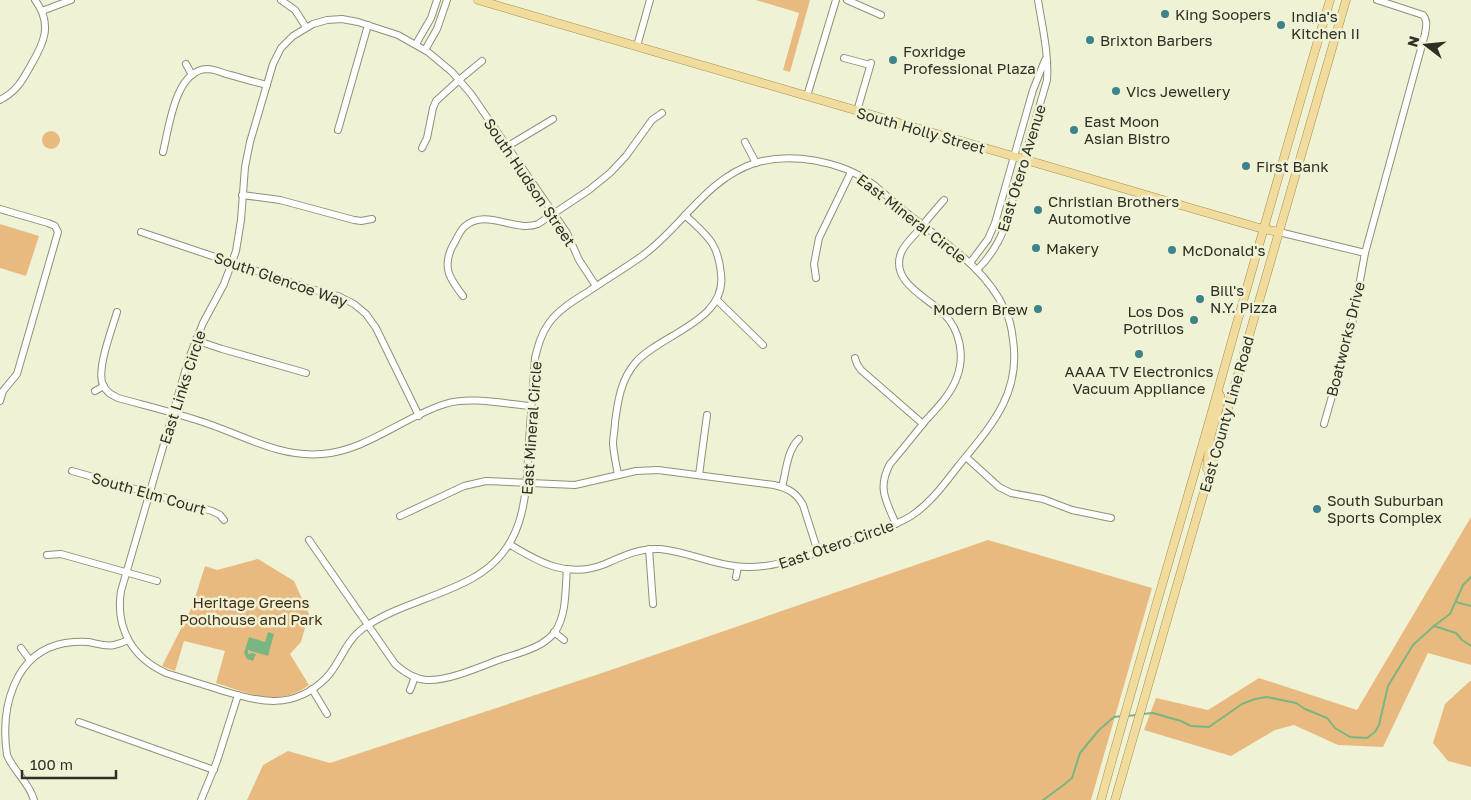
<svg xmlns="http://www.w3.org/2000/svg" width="1471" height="800" font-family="'Golos Text',sans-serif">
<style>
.green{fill:#e9ba80}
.water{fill:#7ab681}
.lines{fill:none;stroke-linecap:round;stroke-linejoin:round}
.stream{stroke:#7ab681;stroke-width:2}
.minor-casing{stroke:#8f9076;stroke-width:8}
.major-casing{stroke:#a79048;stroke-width:9}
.minor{stroke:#fff;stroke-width:6}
.major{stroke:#f1dc9d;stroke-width:8}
.poi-dot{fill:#3c838a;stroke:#f0f2d6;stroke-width:2}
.labels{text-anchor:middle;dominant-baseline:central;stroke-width:5;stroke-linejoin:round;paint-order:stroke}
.poi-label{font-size:15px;fill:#2f2f24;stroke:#f0f2d6;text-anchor:start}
.street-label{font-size:15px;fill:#2f2f24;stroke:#f0f2d6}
.park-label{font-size:15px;fill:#432f13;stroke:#f0f2d6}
</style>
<rect width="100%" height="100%" fill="#f0f2d6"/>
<!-- green -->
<g class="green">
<path d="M756 0H810L790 72 783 70 799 13Z"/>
<circle cx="51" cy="140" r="9"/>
<path d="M0 224 39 236 26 276 0 268Z"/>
<path d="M1471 517V665L1428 653 1383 747 1338 745 1294 725 1275 730 1231 756 1144 730 1156 698 1208 710 1259 678 1357 710Z"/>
<path d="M988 540 1152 588 1091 800H247L263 765 288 751 330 763 599 674Z"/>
<path d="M258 559 294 581 309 614 301 642 290 654 309 685C278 708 248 693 216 683L225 651 184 641 175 671 162 666 192 607 205 566 217 570Z"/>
<path d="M1470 681H1471V767L1448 761 1433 743 1445 704Z"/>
</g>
<!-- water -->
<path class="water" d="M268 632 274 634 268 656 248 650V654L252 653 256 654 253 661 247 659 244 653 249 637 265 642Z"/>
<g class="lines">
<!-- stream -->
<g class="stream">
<path d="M1456 602 1471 606"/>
<path d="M1434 626 1456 633 1462 640 1471 646"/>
<path d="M1142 714 1153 713 1181 721 1191 726 1209 727 1242 704 1255 699 1267 697 1296 703 1305 709 1327 718 1335 728 1350 737 1367 738 1375 732 1379 725 1388 686 1413 645 1434 626 1450 614 1463 585 1471 577"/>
<path d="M1127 716 1137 715"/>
<path d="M1043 800 1061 787 1072 778 1080 753 1099 730 1114 717 1122 716"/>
</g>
<!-- minor casing -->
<g class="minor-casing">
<g id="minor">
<path d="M281 0 295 10 306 27"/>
<path d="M847 0 881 15"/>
<path d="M42 11 71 0"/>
<path d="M416 44 431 18 437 0"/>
<path d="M637 46 650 0"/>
<path d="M425 50 437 29 447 0"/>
<path d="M844 58 870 65"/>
<path d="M186 64 192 75"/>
<path d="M807 96 836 0"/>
<path d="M0 100C17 91 22 81 31 65 44 43 53 24 35 0"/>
<path d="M857 111 871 63"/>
<path d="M338 130 368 25"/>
<path d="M745 142 756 163"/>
<path d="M508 146 553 119"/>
<path d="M422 148 427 138 433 108 436 101 459 80 482 61"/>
<path d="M163 152C169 128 175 70 207 69 215 69 222 73 230 75 242 78 254 82 267 85"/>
<path d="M242 195 280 200 354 220 361 221 372 219"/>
<path d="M0 209 48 223 55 226 58 232 17 374 3 391 0 401"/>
<path d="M141 232 307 288 338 296 354 304 366 314 376 328 419 416"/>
<path d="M1279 232 1365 253"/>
<path d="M970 263 988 239 995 223 1033 90 1045 60"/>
<path d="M977 270C989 258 998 244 1004 229L1047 80C1049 54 1042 26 1038 0"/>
<path d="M816 278 814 264 819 238 851 172"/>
<path d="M463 296C450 279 442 268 452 247 456 241 459 232 464 227 486 207 514 233 538 224L589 190 610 173 626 156 652 120 662 113"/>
<path d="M717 300 763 345"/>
<path d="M117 312C112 329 96 370 103 385 106 392 112 395 118 398 147 406 177 413 206 423 244 436 281 458 322 454 366 451 403 417 445 404 470 396 505 404 531 406"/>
<path d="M195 340 222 349 306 373"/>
<path d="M855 358 857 364 861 370 923 424"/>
<path d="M95 391 104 386"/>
<path d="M1324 424 1351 330 1365 253 1425 34C1426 27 1428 21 1423 15L1377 0"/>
<path d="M966 457 999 487 1011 493 1043 499 1072 510 1111 518"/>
<path d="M72 471 212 511 220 515 224 520"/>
<path d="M618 474C616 465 614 454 613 444 613 437 615 429 615 422 618 400 621 379 636 362 661 334 727 321 721 274 718 242 707 236 685 215"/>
<path d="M699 475 707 415"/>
<path d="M782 487C786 472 787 450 799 439"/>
<path d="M400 516 464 486 486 481 575 485 636 471 658 470 774 485C787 488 796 492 803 505L818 552"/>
<path d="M896 524C886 501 877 488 890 464 902 450 914 435 926 420 938 407 951 394 957 377 965 356 960 330 944 314 927 297 890 282 901 253 904 245 912 238 917 232 926 221 935 210 944 200"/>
<path d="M309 540 395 664C404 672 415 680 428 680 451 680 480 667 501 659 514 655 529 651 541 644 546 641 551 637 555 632 567 614 565 590 567 569"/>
<path d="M509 544C540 563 568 579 605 564 623 556 639 548 660 549 683 551 705 561 728 565 757 571 783 563 810 555 828 549 846 542 864 536 880 530 897 525 911 516 931 503 945 483 959 465 991 426 1021 394 1013 340 1012 330 1010 319 1005 310 987 270 949 246 916 220 900 209 887 195 871 183 841 161 791 152 755 163 706 179 682 227 642 256 625 268 607 279 589 291 575 300 559 309 549 323 541 334 538 346 535 358 533 386 531 414 529 441 526 496 527 549 471 579 438 597 399 605 368 625 344 640 343 660 326 678 293 711 260 702 220 690 202 684 184 679 166 673 133 658 115 629 121 591L189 358 203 323 224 284 236 251 241 220 245 167 250 142 273 64 281 48 293 36 313 24 327 20 342 19 358 22 398 35 428 52 452 72 471 94 567 233 579 260 596 286"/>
<path d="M649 549 653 604"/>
<path d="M47 555 61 554 157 581"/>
<path d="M736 577 738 567"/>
<path d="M554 632 564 640"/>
<path d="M21 648 29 659"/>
<path d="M312 689 327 714"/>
<path d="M410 690 415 677"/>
<path d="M79 722 214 770"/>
<path d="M34 800C29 782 14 772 7 755 0 708 14 652 65 643 72 642 80 641 88 642 96 643 105 647 114 645 119 644 124 642 128 640"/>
<path d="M201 800 217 761 238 695"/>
</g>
</g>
<!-- major casing -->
<g class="major-casing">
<g id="major">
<path d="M478 0 1194 209 1263 229 1279 232"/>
<path d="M1207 469 1210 438 1221 400 1220 395 1218 393"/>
<path d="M1101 800C1138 664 1179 529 1217 394 1254 262 1291 131 1330 0"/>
<path d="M1115 800 1346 0"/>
</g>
</g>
<!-- minor -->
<use href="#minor" class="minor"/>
<!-- major -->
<use href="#major" class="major"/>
</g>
<!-- markers -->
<g class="poi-dot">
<circle cx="1165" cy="14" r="5"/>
<circle cx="1281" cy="25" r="5"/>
<circle cx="1090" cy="40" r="5"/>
<circle cx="893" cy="60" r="5"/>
<circle cx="1116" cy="91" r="5"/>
<circle cx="1074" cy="130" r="5"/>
<circle cx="1246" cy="166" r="5"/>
<circle cx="1038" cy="210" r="5"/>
<circle cx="1036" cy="248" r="5"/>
<circle cx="1172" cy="250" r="5"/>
<circle cx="1200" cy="299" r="5"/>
<circle cx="1038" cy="309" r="5"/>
<circle cx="1194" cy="320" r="5"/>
<circle cx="1139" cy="354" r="5"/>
<circle cx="1317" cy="509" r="5"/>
</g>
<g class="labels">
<!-- poi labels -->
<g class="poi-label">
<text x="1175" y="14">King Soopers</text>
<text x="1291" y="16">India's<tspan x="1291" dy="17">Kitchen II</tspan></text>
<text x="1100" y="40">Brixton Barbers</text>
<text x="903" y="51">Foxridge<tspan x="903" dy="17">Professional Plaza</tspan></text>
<text x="1126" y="91">Vics Jewellery</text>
<text x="1084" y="121">East Moon<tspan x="1084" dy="17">Asian Bistro</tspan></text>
<text x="1256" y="166">First Bank</text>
<text x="1048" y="201">Christian Brothers<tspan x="1048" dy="17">Automotive</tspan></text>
<text x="1046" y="248">Makery</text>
<text x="1182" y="250">McDonald's</text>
<text x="1210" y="290">Bill's<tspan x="1210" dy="17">N.Y. Pizza</tspan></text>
<text x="1028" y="309" text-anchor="end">Modern Brew</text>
<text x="1184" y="311" text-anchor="end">Los Dos<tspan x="1184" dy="17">Potrillos</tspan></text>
<text x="1139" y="371" text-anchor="middle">AAAA TV Electronics<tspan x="1139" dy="17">Vacuum Appliance</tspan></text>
<text x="1327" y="500">South Suburban<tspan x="1327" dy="17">Sports Complex</tspan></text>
</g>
<!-- street labels -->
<g class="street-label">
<text transform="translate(921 130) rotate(16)">South Holly Street</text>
<text transform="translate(1021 168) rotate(-73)">East Otero Avenue</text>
<text transform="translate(530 182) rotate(56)">South Hudson Street</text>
<text transform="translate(912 218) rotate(38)">East Mineral Circle</text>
<text transform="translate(281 279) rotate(19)">South Glencoe Way</text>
<text transform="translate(1345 339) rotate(-76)">Boatworks Drive</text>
<text transform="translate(182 387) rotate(-72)">East Links Circle</text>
<text transform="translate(1226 414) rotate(-74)">East County Line Road</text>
<text transform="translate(531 428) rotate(-86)">East Mineral Circle</text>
<text transform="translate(149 493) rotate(16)">South Elm Court</text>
<text transform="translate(836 544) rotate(-19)">East Otero Circle</text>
</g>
<!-- park labels -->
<g class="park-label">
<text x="251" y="602">Heritage Greens<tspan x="251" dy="17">Poolhouse and Park</tspan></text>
</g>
</g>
<!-- north arrow -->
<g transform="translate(1426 45) rotate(286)" stroke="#f0f2d6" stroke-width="4" paint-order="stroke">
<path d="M0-4L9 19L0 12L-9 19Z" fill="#2f2f24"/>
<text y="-8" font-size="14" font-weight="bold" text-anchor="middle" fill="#2f2f24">N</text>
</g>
<!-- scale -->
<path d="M22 770v8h94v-8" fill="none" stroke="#2f2f24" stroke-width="2.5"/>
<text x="30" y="770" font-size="15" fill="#2f2f24" stroke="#f0f2d6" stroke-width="4" paint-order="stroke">100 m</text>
</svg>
